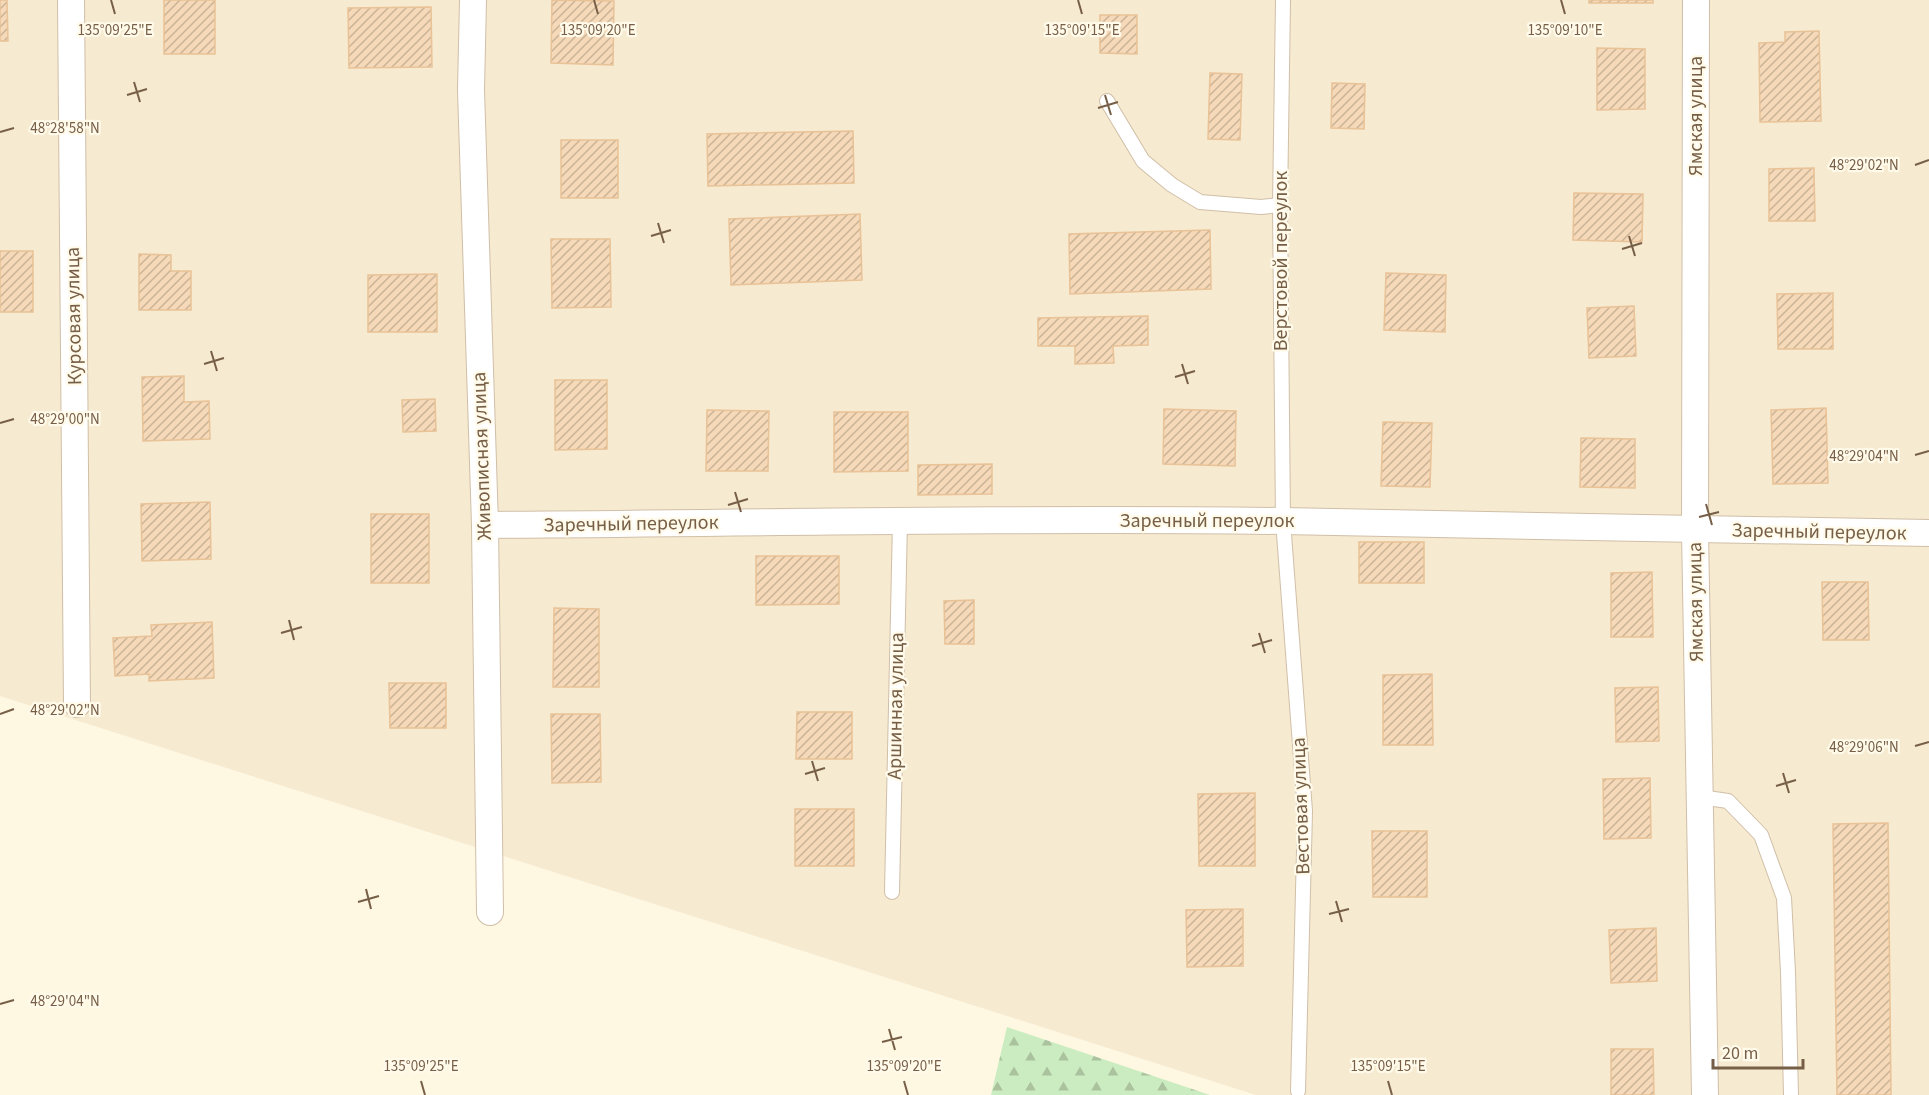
<svg xmlns="http://www.w3.org/2000/svg" width="1929" height="1095" font-family="'Source Sans 3',sans-serif">
<style>
.residential{fill:#f6ead0}
.forest{fill:url(#forest-firs)}
.building{fill:url(#building-hatch);stroke:#e9c297;stroke-width:1.5}
.lines{fill:none;stroke-linecap:round;stroke-linejoin:round}
.lane-casing{stroke:#d0bfa8;stroke-width:16}
.street-casing{stroke:#d0bfa8;stroke-width:28}
.lane{stroke:#fff;stroke-width:14}
.street{stroke:#fff;stroke-width:26}
.ticks{fill:none;stroke:#775f47;stroke-width:2}
.labels{text-anchor:middle;dominant-baseline:central;stroke-width:4.5;stroke-linejoin:round;paint-order:stroke}
.street-label{font-size:20px;fill:#775f47;stroke:#fffaea}
.ticks-label{font-size:15px;text-anchor:middle;fill:#775f47;stroke:#fffaea;stroke-width:4.5;stroke-linejoin:round;paint-order:stroke}
</style>
<defs>
<pattern id="forest-firs" width="22" height="20" patternUnits="userSpaceOnUse" patternTransform="scale(1.5)"><rect width="22" height="20" fill="#cbecc0"/><path d="M5 1l3.5 6h-7zM16 11l3.5 6h-7z" fill="#aac29e"/></pattern>
<pattern id="building-hatch" width="6" height="6" patternUnits="userSpaceOnUse" patternTransform="scale(1.5)"><rect width="6" height="6" fill="#f5d9b8"/><path d="M-1 1l2-2M0 6l6-6M5 7l2-2" fill="none" stroke="#cbb397"/></pattern>
</defs>
<rect width="100%" height="100%" fill="#fef7e2"/>
<!-- residential -->
<path class="residential" d="M0 0H1929V1095H1256L0 696Z"/>
<!-- forest -->
<path class="forest" d="M1007 1027 1210 1095H991Z"/>
<!-- building -->
<g class="building">
<path d="M0 0H7L8 41H0Z"/>
<rect x="164" y="0" width="51" height="54"/>
<path d="M552 0 614 1 613 65 551 63Z"/>
<rect x="1589" y="0" width="64" height="3"/>
<path d="M431 7 432 67 349 68 348 8Z"/>
<path d="M1100 15H1137V54L1100 53Z"/>
<path d="M1819 31 1821 121 1760 122 1759 43 1785 42V32Z"/>
<path d="M1597 48 1645 49V109L1597 110Z"/>
<path d="M1210 73 1242 74 1240 140 1208 139Z"/>
<path d="M1332 83 1365 84 1364 129 1331 128Z"/>
<path d="M853 131 854 183 708 186 707 134Z"/>
<rect x="561" y="140" width="57" height="58"/>
<path d="M1814 168 1815 221H1769V169Z"/>
<path d="M1574 193 1643 194 1642 242 1573 240Z"/>
<path d="M860 214 862 280 731 285 729 219Z"/>
<path d="M1210 230 1211 289 1070 294 1069 234Z"/>
<path d="M551 239H610L611 307 552 308Z"/>
<rect x="0" y="251" width="33" height="61"/>
<path d="M139 254 171 255V271H191V310H139Z"/>
<path d="M1386 273 1446 275 1445 332 1384 330Z"/>
<path d="M437 274V332H368V275Z"/>
<path d="M1833 293V349H1778L1777 294Z"/>
<path d="M1634 306 1636 356 1589 358 1587 308Z"/>
<path d="M1148 316V345L1113 346 1114 363 1075 364V346H1038V318Z"/>
<path d="M184 376V402L209 401 210 439 143 441 142 377Z"/>
<path d="M555 380H607V449L555 450Z"/>
<path d="M435 399 436 431 403 432 402 400Z"/>
<path d="M1826 408 1828 483 1773 484 1771 410Z"/>
<path d="M1164 409 1236 411 1235 466 1163 464Z"/>
<path d="M707 410 769 411 768 471H706Z"/>
<path d="M834 412H908V471L834 472Z"/>
<path d="M1383 422 1432 423 1430 487 1381 486Z"/>
<path d="M1581 438 1635 439V488L1580 487Z"/>
<path d="M992 464V494L918 495V465Z"/>
<path d="M210 502 211 559 142 561 141 504Z"/>
<rect x="371" y="514" width="58" height="69"/>
<rect x="1359" y="542" width="65" height="41"/>
<path d="M756 556H839V604L756 605Z"/>
<path d="M1652 572 1653 637H1611V573Z"/>
<path d="M1822 582H1868L1869 640H1823Z"/>
<path d="M974 600V644H945L944 601Z"/>
<path d="M554 608 599 609V687H553Z"/>
<path d="M212 622 214 678 149 681V674L115 676 113 638 152 636 151 625Z"/>
<path d="M1432 674 1433 745H1383V675Z"/>
<path d="M389 683H446V728H390Z"/>
<path d="M1658 687 1659 741 1616 742 1615 688Z"/>
<path d="M797 712H852V759H796Z"/>
<path d="M551 714H600L601 782 552 783Z"/>
<path d="M1650 778 1651 838 1604 839 1603 779Z"/>
<path d="M1255 793V866H1199L1198 794Z"/>
<rect x="795" y="809" width="59" height="57"/>
<path d="M1888 823 1891 1095H1837L1833 824Z"/>
<path d="M1372 831H1427V897H1373Z"/>
<path d="M1243 909V966L1187 967 1186 910Z"/>
<path d="M1656 928 1657 981 1611 983 1609 930Z"/>
<path d="M1611 1049H1653L1654 1095H1611Z"/>
</g>
<g class="lines">
<!-- lane casing -->
<g class="lane-casing">
<g id="lane">
<path d="M1283 0 1280 205 1283 521 1305 811 1298 1091"/>
<path d="M1107 101 1143 161 1172 185 1200 202 1261 207 1280 205"/>
<path d="M1700 797 1728 801 1761 835 1784 898 1788 972 1791 1095"/>
<path d="M892 892 900 521"/>
</g>
</g>
<!-- street casing -->
<g class="street-casing">
<g id="street">
<path d="M71 0 77 704"/>
<path d="M473 0 471 90 485 525 490 912"/>
<path d="M1696 0 1695 531 1705 1095"/>
<path d="M485 525C751 523 1017 518 1283 521 1498 524 1714 531 1929 533"/>
</g>
</g>
<!-- lane -->
<use href="#lane" class="lane"/>
<!-- street -->
<use href="#street" class="street"/>
</g>
<!-- ticks -->
<path class="ticks" d="M111 0 115 14M594 0 598 14M1078 0 1082 14M1561 0 1565 14M134 82 140 102M127 95 147 89M1105 95 1111 115M1098 108 1118 102M0 132 14 128M1915 165 1929 160M658 223 664 243M651 236 671 230M1629 236 1635 256M1622 249 1642 243M211 351 217 371M204 364 224 358M1182 364 1188 384M1175 377 1195 371M0 423 14 419M1915 455 1929 451M735 492 741 512M1706 504 1712 525M728 505 748 499M1699 517 1719 512M289 620 294 640M281 633 302 627M1259 633 1265 653M1252 646 1272 640M0 714 14 709M1915 746 1929 742M812 761 818 781M1783 773 1789 793M805 774 825 768M1776 786 1796 780M366 889 371 909M1336 901 1342 922M358 902 379 896M1329 914 1349 909M0 1004 14 1000M889 1029 895 1050M882 1042 902 1037M421 1081 425 1095M904 1081 908 1095M1388 1081 1392 1095"/>
<g class="labels">
<!-- street labels -->
<g class="street-label">
<text transform="translate(1696 116) rotate(-90)">Ямская улица</text>
<text transform="translate(1281 261) rotate(-90)">Верстовой переулок</text>
<text transform="translate(74 316) rotate(-91)">Курсовая улица</text>
<text transform="translate(482 456) rotate(-92)">Живописная улица</text>
<text x="1207" y="521">Заречный переулок</text>
<text transform="translate(631 524) rotate(-1)">Заречный переулок</text>
<text transform="translate(1819 532) rotate(1)">Заречный переулок</text>
<text transform="translate(1696 602) rotate(-91)">Ямская улица</text>
<text transform="translate(896 706) rotate(-89)">Аршинная улица</text>
<text transform="translate(1301 806) rotate(-92)">Вестовая улица</text>
</g>
</g>
<g class="ticks-label">
<text x="115" y="35">135°09'25"E</text>
<text x="598" y="35">135°09'20"E</text>
<text x="1082" y="35">135°09'15"E</text>
<text x="1565" y="35">135°09'10"E</text>
<text x="65" y="133">48°28'58"N</text>
<text x="1864" y="170">48°29'02"N</text>
<text x="65" y="424">48°29'00"N</text>
<text x="1864" y="461">48°29'04"N</text>
<text x="65" y="715">48°29'02"N</text>
<text x="1864" y="752">48°29'06"N</text>
<text x="65" y="1006">48°29'04"N</text>
<text x="421" y="1071">135°09'25"E</text>
<text x="904" y="1071">135°09'20"E</text>
<text x="1388" y="1071">135°09'15"E</text>
</g>
<!-- scale -->
<path d="M1713 1059v9h90v-9" fill="none" stroke="#775f47" stroke-width="3"/>
<text x="1722" y="1059" font-size="18" fill="#775f47" stroke="#fffaea" stroke-width="4.5" paint-order="stroke">20 m</text>
</svg>
